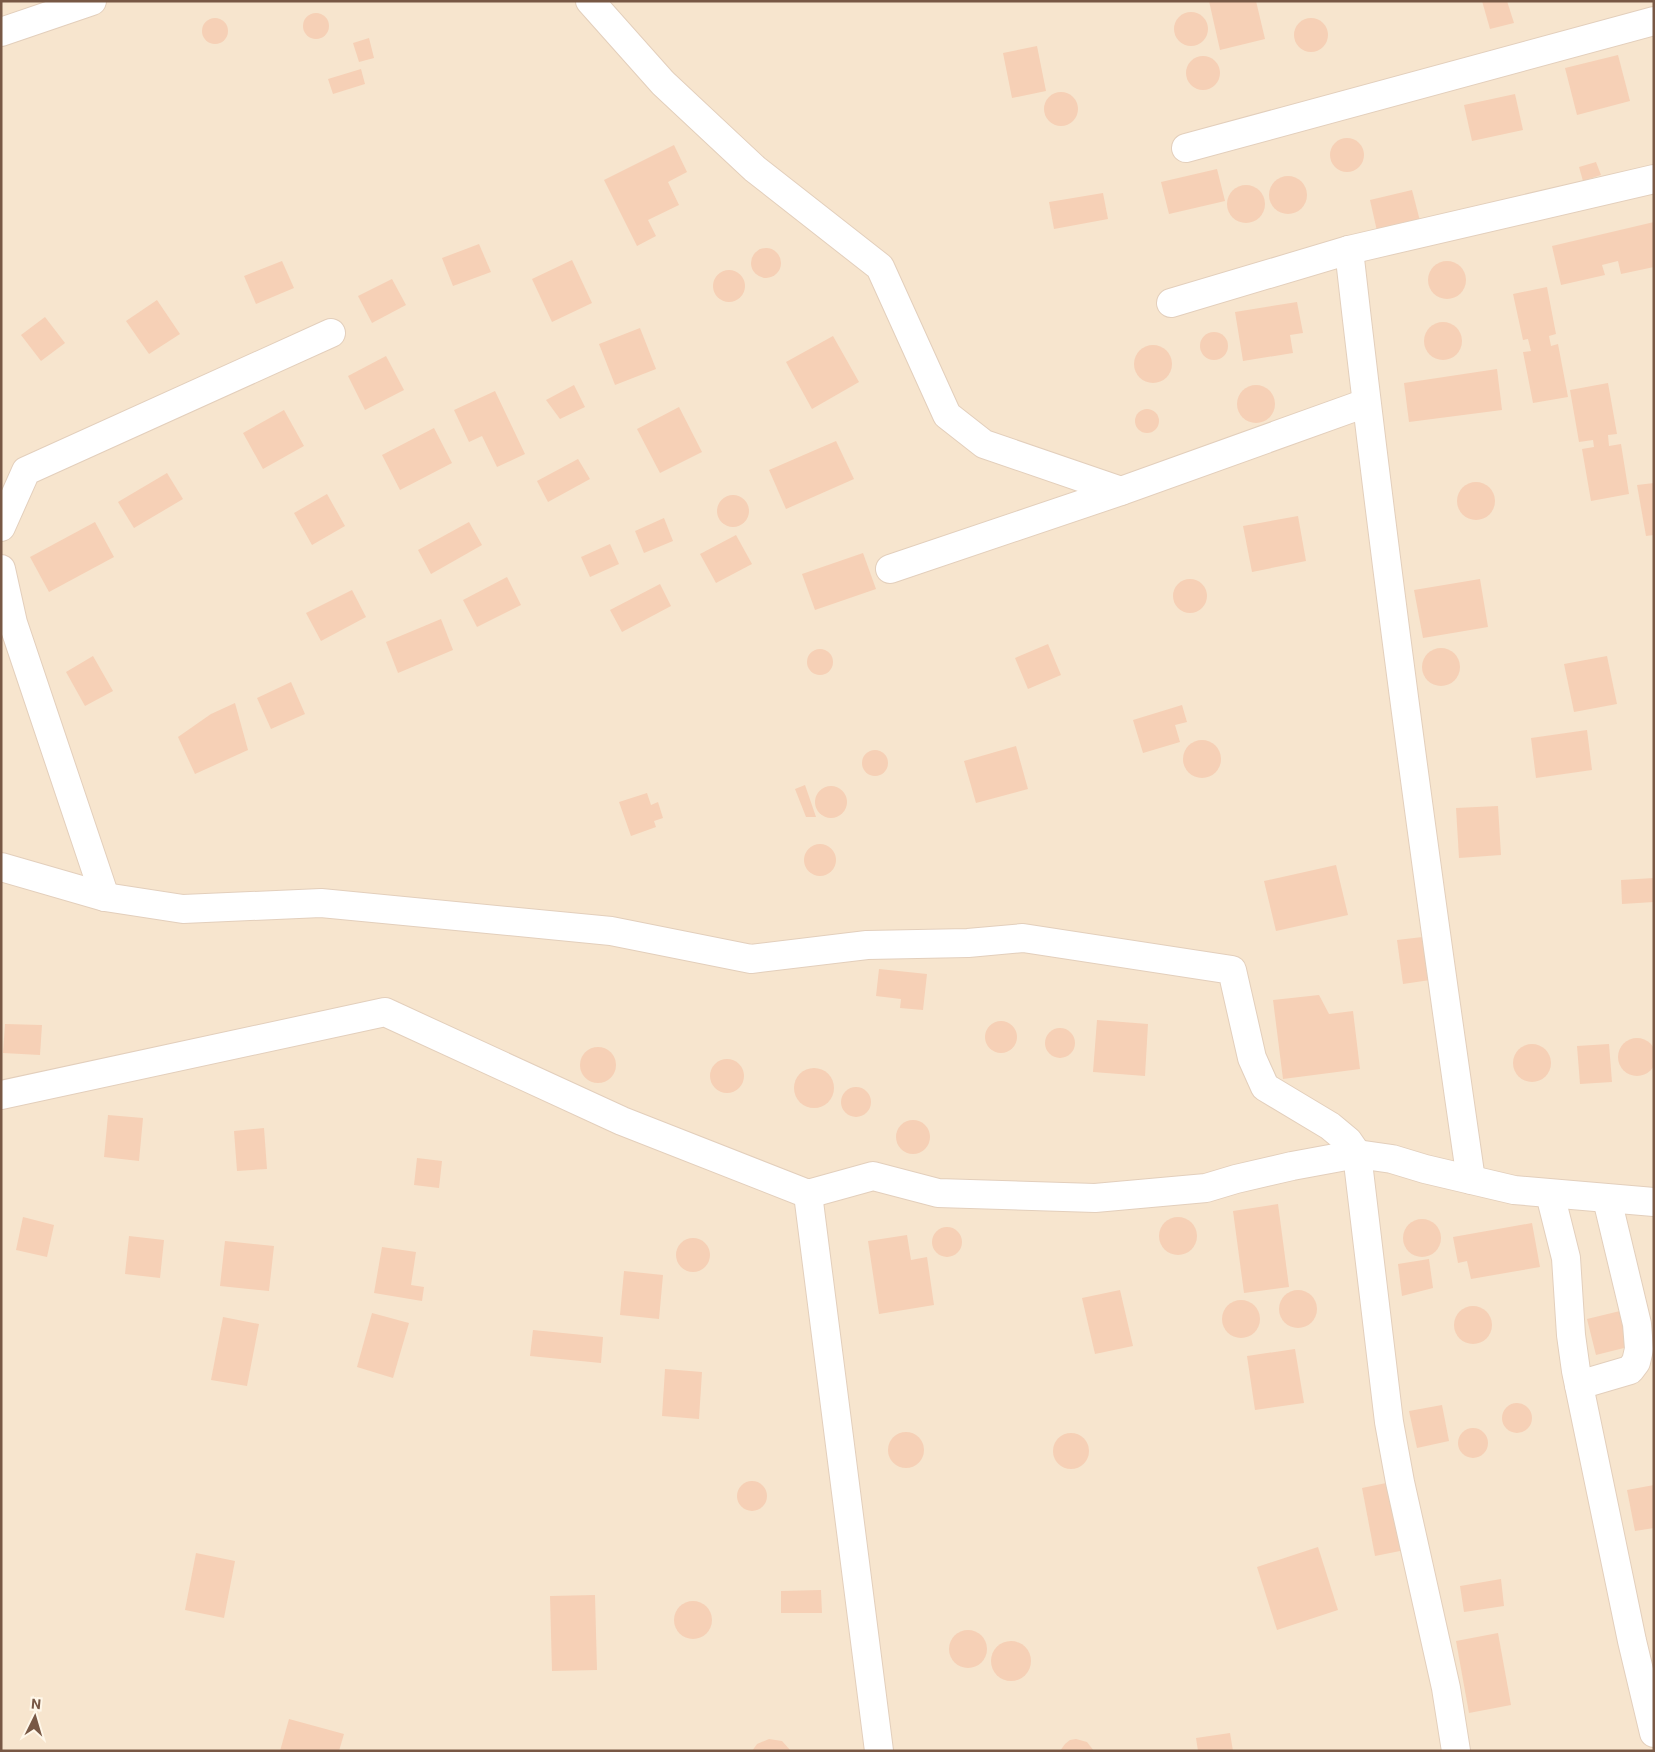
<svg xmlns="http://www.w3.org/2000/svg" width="1655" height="1752" font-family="Roboto,sans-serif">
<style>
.residential{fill:#f7e5ce}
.building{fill:#f6d0b6}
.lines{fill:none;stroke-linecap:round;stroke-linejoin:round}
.minor-casing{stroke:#e3cfbc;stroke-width:30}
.minor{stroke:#fff;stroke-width:28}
</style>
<rect width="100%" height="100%" fill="#fef3e1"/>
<!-- residential -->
<rect class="residential" x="1" y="1" width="1653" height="1750"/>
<!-- building -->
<g class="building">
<path d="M1209 1H1256L1265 39 1220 50Z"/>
<path d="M1482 1H1507L1514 23 1490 29Z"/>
<circle cx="1191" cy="29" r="17"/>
<circle cx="316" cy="26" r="13"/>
<circle cx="215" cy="31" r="13"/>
<circle cx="1311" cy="35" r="17"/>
<path d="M369 38 374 58 359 62 353 43Z"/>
<path d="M1037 46 1046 91 1012 98 1003 53Z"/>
<path d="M1618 55 1630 101 1577 115 1565 68Z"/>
<circle cx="1203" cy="73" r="17"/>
<path d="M361 69 365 84 333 94 328 79Z"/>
<circle cx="1061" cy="109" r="17"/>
<path d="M1515 94 1523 130 1472 141 1464 105Z"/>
<circle cx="1347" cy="155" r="17"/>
<path d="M674 145 687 172 668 182 679 205 648 220 656 236 637 246 604 180Z"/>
<path d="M1596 162 1601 175 1583 181 1579 167Z"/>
<path d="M1217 169 1225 201 1169 214 1161 182Z"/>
<circle cx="1288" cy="195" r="19"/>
<circle cx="1246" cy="204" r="19"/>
<path d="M1412 190 1420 221 1377 231 1370 200Z"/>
<path d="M1103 193 1108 219 1054 229 1049 202Z"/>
<path d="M1654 222V267L1621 274 1618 261 1602 265 1605 275 1561 285 1552 246Z"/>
<path d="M479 244 491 272 453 286 442 258Z"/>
<circle cx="766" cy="263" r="15"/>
<path d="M572 260 592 303 552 322 532 279Z"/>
<circle cx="1447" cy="280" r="19"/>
<path d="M282 261 294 288 256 304 244 276Z"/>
<circle cx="729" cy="286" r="16"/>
<path d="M392 279 406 305 372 323 358 296Z"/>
<path d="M1547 287 1556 334 1549 336 1551 346 1558 344 1568 397 1533 403 1523 352 1531 351 1528 339 1523 340 1513 294Z"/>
<path d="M157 300 180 334 149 354 126 321Z"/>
<path d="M1297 302 1303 333 1290 335 1293 353 1243 361 1235 312Z"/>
<path d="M45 317 65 343 41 361 21 335Z"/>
<circle cx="1443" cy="341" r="19"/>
<path d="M640 328 656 369 615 385 599 344Z"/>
<circle cx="1214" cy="346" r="14"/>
<path d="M833 336 859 382 812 409 786 362Z"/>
<circle cx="1153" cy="364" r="19"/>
<path d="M386 356 404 390 365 410 348 376Z"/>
<path d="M1497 369 1502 410 1409 422 1404 383Z"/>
<path d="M1608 383 1617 434 1608 435 1609 446 1621 444 1629 494 1591 501 1582 449 1594 447 1593 440 1579 442 1570 390Z"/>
<circle cx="1256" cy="404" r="19"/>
<path d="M574 385 585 407 560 419 546 400Z"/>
<path d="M495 391 525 454 497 467 482 436 469 442 454 410Z"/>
<path d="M679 407 702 452 660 473 637 429Z"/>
<circle cx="1147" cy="421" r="12"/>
<path d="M284 410 304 446 263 469 243 433Z"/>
<path d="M434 428 452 463 400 490 382 455Z"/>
<path d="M836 441 854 479 786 509 769 470Z"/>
<path d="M578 459 590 479 548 502 537 481Z"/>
<path d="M167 473 183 499 134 528 118 502Z"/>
<circle cx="1476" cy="501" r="19"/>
<path d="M1654 483V535L1646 536 1637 485Z"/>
<path d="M327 494 345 526 312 545 294 513Z"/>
<circle cx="733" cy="511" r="16"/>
<path d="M1298 516 1306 561 1252 572 1243 526Z"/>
<path d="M664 518 673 541 644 553 635 531Z"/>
<path d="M95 522 114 557 49 592 30 557Z"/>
<path d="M469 522 482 545 431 574 418 550Z"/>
<path d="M736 535 752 564 716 583 700 554Z"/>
<path d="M610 544 619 564 590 577 581 557Z"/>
<path d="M863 553 876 589 815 610 802 574Z"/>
<path d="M507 577 521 605 477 627 463 600Z"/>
<path d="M1480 579 1488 627 1423 638 1414 590Z"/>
<circle cx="1190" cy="596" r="17"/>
<path d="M660 584 671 606 622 632 610 610Z"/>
<path d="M352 590 366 617 321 641 306 613Z"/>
<path d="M441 619 453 650 398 673 386 642Z"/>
<path d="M1048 644 1061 675 1028 689 1015 658Z"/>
<circle cx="1441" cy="667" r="19"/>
<circle cx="820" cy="662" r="13"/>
<path d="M93 656 113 691 85 706 66 672Z"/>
<path d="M1607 656 1617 704 1574 712 1564 664Z"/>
<path d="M291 682 305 714 271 729 257 698Z"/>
<path d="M235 703 248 750 195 774 178 737 211 714Z"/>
<path d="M1182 705 1187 722 1175 725 1180 742 1143 753 1133 720Z"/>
<path d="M1587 730 1592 770 1536 778 1531 738Z"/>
<circle cx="1202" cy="759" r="19"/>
<path d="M1016 746 1028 789 976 803 964 761Z"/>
<circle cx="875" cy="763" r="13"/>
<path d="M805 785 816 817H806L795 789Z"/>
<circle cx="831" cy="802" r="16"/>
<path d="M647 793 651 805 658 802 663 818 654 821 656 827 631 836 619 802Z"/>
<path d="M1498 806 1501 855 1459 858 1456 808Z"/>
<circle cx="820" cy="860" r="16"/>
<path d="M1336 865 1348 915 1276 931 1264 881Z"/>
<path d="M1654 878V902L1622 904 1621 880Z"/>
<path d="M1431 936 1437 979 1403 984 1397 940Z"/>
<path d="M879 969 927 974 923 1010 900 1008 901 999 876 996Z"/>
<path d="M1319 995 1329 1014 1353 1011 1360 1069 1283 1079 1273 1000Z"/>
<path d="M1097 1020 1148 1024 1145 1076 1093 1072Z"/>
<circle cx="1001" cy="1037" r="16"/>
<path d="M5 1024 42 1025 40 1055 3 1053Z"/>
<circle cx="1060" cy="1043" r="15"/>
<circle cx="1637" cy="1057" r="19"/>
<path d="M1609 1044 1612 1082 1580 1084 1577 1046Z"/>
<circle cx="1532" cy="1063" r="19"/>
<circle cx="598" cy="1065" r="18"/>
<circle cx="727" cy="1076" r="17"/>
<circle cx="814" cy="1088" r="20"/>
<circle cx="856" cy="1102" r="15"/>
<path d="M108 1115 143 1118 139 1161 104 1157Z"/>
<circle cx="913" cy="1137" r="17"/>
<path d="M264 1128 267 1169 237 1171 234 1131Z"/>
<path d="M417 1158 442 1161 439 1188 414 1185Z"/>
<path d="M1278 1204 1289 1287 1244 1293 1233 1211Z"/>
<circle cx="1178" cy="1236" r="19"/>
<path d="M23 1217 54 1225 47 1257 16 1250Z"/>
<circle cx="1422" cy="1238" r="19"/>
<path d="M1532 1223 1540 1267 1471 1279 1467 1261 1458 1263 1453 1237Z"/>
<circle cx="947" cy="1242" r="15"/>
<path d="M907 1235 911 1260 927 1257 934 1305 879 1314 868 1241Z"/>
<path d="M129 1236 164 1240 160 1278 125 1274Z"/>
<circle cx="693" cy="1255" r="17"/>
<path d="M225 1241 274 1246 269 1291 220 1286Z"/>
<path d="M382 1247 416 1252 411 1285 424 1287 422 1301 374 1293Z"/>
<path d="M1429 1259 1433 1288 1402 1296 1398 1264Z"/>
<path d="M624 1271 663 1275 659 1319 620 1315Z"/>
<circle cx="1298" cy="1309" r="19"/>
<path d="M1120 1290 1133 1346 1095 1354 1082 1298Z"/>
<circle cx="1241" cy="1319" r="19"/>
<circle cx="1473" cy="1325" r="19"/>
<path d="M1620 1311 1628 1347 1596 1355 1587 1319Z"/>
<path d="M372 1313 409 1323 393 1378 357 1367Z"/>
<path d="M223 1317 259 1324 247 1386 211 1380Z"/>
<path d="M533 1330 603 1337 601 1363 530 1356Z"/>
<path d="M1295 1349 1304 1403 1255 1410 1247 1356Z"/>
<path d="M665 1369 702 1372 699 1419 662 1416Z"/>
<circle cx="1517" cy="1418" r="15"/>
<path d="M1442 1405 1449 1441 1417 1448 1409 1411Z"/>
<circle cx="1473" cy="1443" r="15"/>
<circle cx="906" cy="1450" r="18"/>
<circle cx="1071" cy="1451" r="18"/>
<circle cx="752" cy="1496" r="15"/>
<path d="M1391 1482 1405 1550 1375 1556 1362 1488Z"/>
<path d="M1654 1485V1528L1635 1531 1627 1490Z"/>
<path d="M1318 1547 1338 1610 1277 1630 1257 1567Z"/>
<path d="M196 1553 235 1561 224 1618 185 1610Z"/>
<path d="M1501 1579 1504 1606 1464 1612 1460 1586Z"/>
<path d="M821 1590 822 1613H781V1591Z"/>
<path d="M595 1595 597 1670 552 1671 550 1596Z"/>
<circle cx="693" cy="1620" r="19"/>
<circle cx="968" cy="1649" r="19"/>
<path d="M1498 1633 1511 1705 1469 1713 1456 1641Z"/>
<circle cx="1011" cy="1661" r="20"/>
<path d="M289 1719 344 1734 339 1751H280Z"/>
<path d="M1230 1733 1233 1751H1198L1196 1738Z"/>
<path d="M769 1739 782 1741 791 1751H752L757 1744Z"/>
<path d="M1076 1739 1087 1742 1094 1751H1060L1065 1744 1070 1740Z"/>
</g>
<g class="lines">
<!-- minor casing -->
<g class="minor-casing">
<g id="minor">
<path d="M590 1 663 83 755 169 880 267 947 415 984 444 1121 491"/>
<path d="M1 32 92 1"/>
<path d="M1186 148 1654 21"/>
<path d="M1349 250C1384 560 1426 870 1471 1180"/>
<path d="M1171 303 1349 250 1654 179"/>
<path d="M1 527 26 471 331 333"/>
<path d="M1 569 13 623 105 897"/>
<path d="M890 569 1121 491 1366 403"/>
<path d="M1 867 105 897 183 909 321 903 611 931 751 959 867 945 968 943 1023 938 1232 970 1252 1058 1265 1087 1330 1126 1348 1141 1357 1154 1389 1422 1400 1482 1446 1688 1456 1751"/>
<path d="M1 1095 385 1012 622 1121 808 1194 873 1176 938 1193 1095 1198 1206 1188 1236 1179 1292 1166 1357 1154 1392 1159 1425 1169 1514 1190 1654 1202"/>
<path d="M808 1194 879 1751"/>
<path d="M1550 1194 1566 1258 1571 1335 1576 1371 1632 1641 1654 1733"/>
<path d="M1579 1385 1630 1370 1636 1362 1639 1349 1637 1324 1607 1199"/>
</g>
</g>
<!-- minor -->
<use href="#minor" class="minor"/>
</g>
<!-- border -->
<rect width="1655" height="1752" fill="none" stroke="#785845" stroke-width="5"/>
<!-- north arrow -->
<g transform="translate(35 1717) rotate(5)" stroke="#fff7e9" stroke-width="4" paint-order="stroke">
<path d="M0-4L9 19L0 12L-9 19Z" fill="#785845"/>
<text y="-8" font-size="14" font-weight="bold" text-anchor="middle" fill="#785845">N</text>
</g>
</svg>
